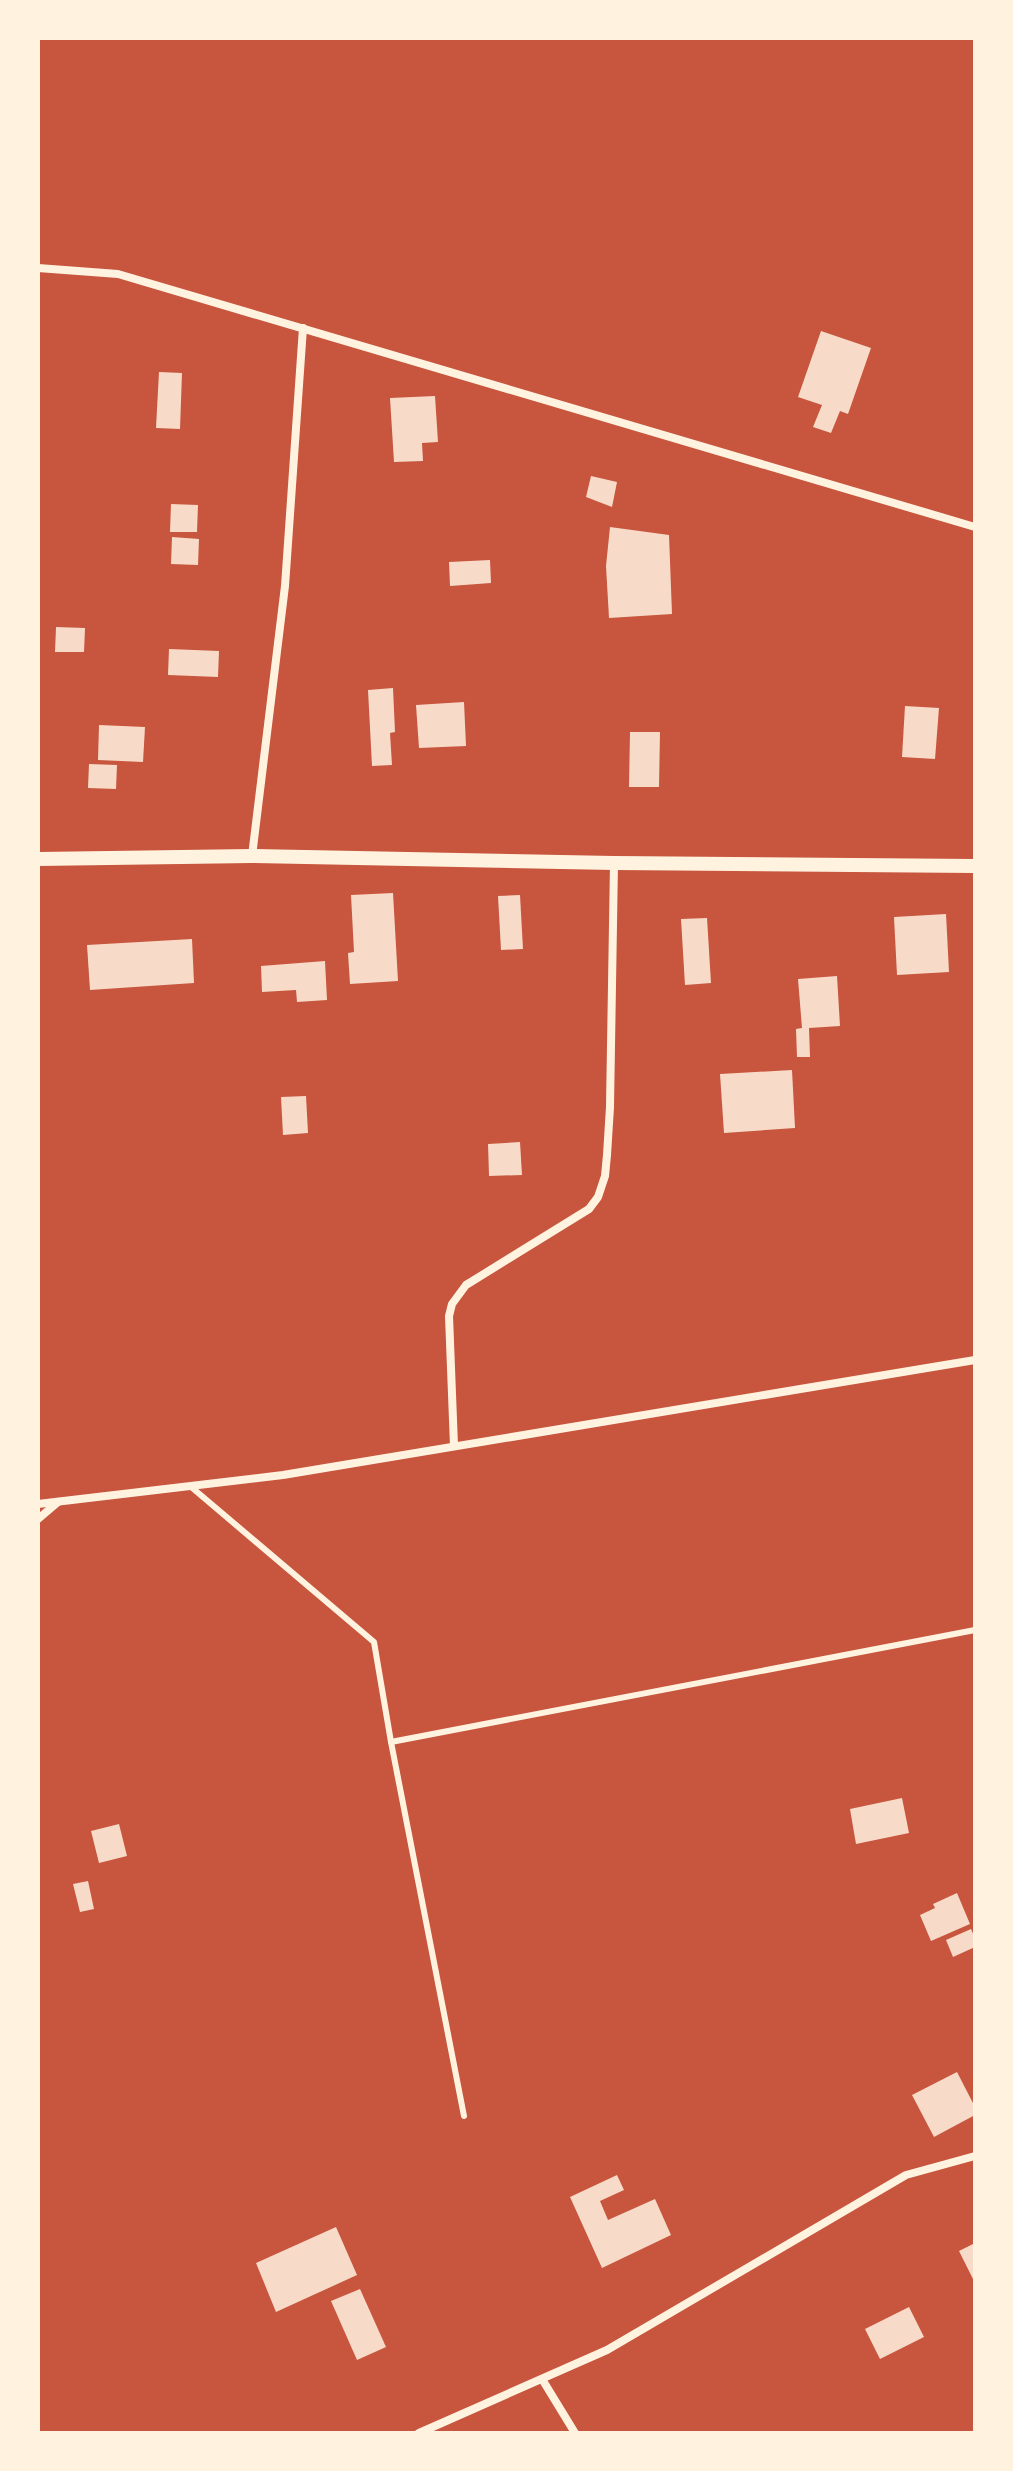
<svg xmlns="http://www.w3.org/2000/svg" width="1013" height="2471" font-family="Poppins,sans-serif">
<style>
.building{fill:#f7dbc8}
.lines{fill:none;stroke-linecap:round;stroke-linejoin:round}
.service{stroke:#fff3e0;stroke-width:6}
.minor{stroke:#fff3e0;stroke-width:8}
.tertiary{stroke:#fff3e0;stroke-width:14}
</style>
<rect width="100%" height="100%" fill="#c8553d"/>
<!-- building -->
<g class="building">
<path d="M821 331 871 348 848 414 840 411 831 433 813 427 822 405 798 397Z"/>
<path d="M159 372 182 373 180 429 156 428Z"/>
<path d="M435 396 438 442 422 443 423 461 394 462 390 398Z"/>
<path d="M591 476 617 482 612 507 586 497Z"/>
<path d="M171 504 198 505 197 532H170Z"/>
<path d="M610 527 669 535 672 614 609 618 606 566Z"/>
<path d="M172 537 199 539 198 565 171 564Z"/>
<path d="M490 560 491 583 450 586 449 562Z"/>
<path d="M56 627 85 628 84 652H55Z"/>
<path d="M169 649 219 651 218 677 168 675Z"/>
<path d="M393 688 395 732 390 733 392 765 372 766 368 690Z"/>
<path d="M464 702 466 746 419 748 416 705Z"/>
<path d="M905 706 939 708 935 759 902 757Z"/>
<path d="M99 725 145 727 143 762 98 760Z"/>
<path d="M630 732H660L659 787H629Z"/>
<path d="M89 764 117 765 116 789 88 788Z"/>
<path d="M393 893 398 981 350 984 348 953 354 952 351 895Z"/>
<path d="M520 895 523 949 501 950 498 896Z"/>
<path d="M946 914 949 972 897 975 894 917Z"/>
<path d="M707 918 711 983 685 985 681 919Z"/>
<path d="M192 939 194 983 90 990 87 945Z"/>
<path d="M325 961 327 1000 297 1002 296 990 262 992 261 966Z"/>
<path d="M837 976 840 1026 809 1028 810 1057H797L796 1029 802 1028 798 979Z"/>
<path d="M792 1070 795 1128 724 1133 720 1074Z"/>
<path d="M306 1096 308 1133 283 1135 281 1097Z"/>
<path d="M520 1142 522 1175 489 1176 488 1144Z"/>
<path d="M902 1798 909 1833 856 1844 850 1809Z"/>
<path d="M119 1824 127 1856 99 1863 91 1831Z"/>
<path d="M88 1881 94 1909 80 1912 73 1884Z"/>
<path d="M957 1893 970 1924 931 1941 920 1915 935 1908 933 1904Z"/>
<path d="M971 1929 975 1938V1947L953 1957 946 1940Z"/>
<path d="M957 2072 975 2107V2115L934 2137 912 2095Z"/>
<path d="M617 2175 624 2190 600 2201 608 2220 655 2199 671 2235 602 2268 570 2197Z"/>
<path d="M336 2227 357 2275 276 2312 256 2263Z"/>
<path d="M975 2243V2283L959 2251Z"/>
<path d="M360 2289 386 2347 357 2360 331 2301Z"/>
<path d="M909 2307 924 2337 880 2359 865 2329Z"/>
</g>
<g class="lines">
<!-- service -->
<g class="service">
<path d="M190 1486 374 1642 391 1742 464 2116"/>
<path d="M391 1742 975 1630"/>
</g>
<!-- minor -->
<g class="minor">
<path d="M38 268 118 274 975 527"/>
<path d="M252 856 285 586 303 328"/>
<path d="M454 1446 449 1316 452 1304 466 1285 589 1209 598 1197 605 1176 607 1155 610 1107 614 863"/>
<path d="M38 1504 283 1475 975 1360"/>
<path d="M38 1519 58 1502"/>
<path d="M542 2379 575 2433"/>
<path d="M419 2433 607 2350 906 2175 975 2156"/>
</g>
<!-- tertiary -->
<path class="tertiary" d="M38 859 252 856 614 863 975 866"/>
</g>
<!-- border -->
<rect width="1013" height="2471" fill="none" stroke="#fff3e0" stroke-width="80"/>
</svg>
